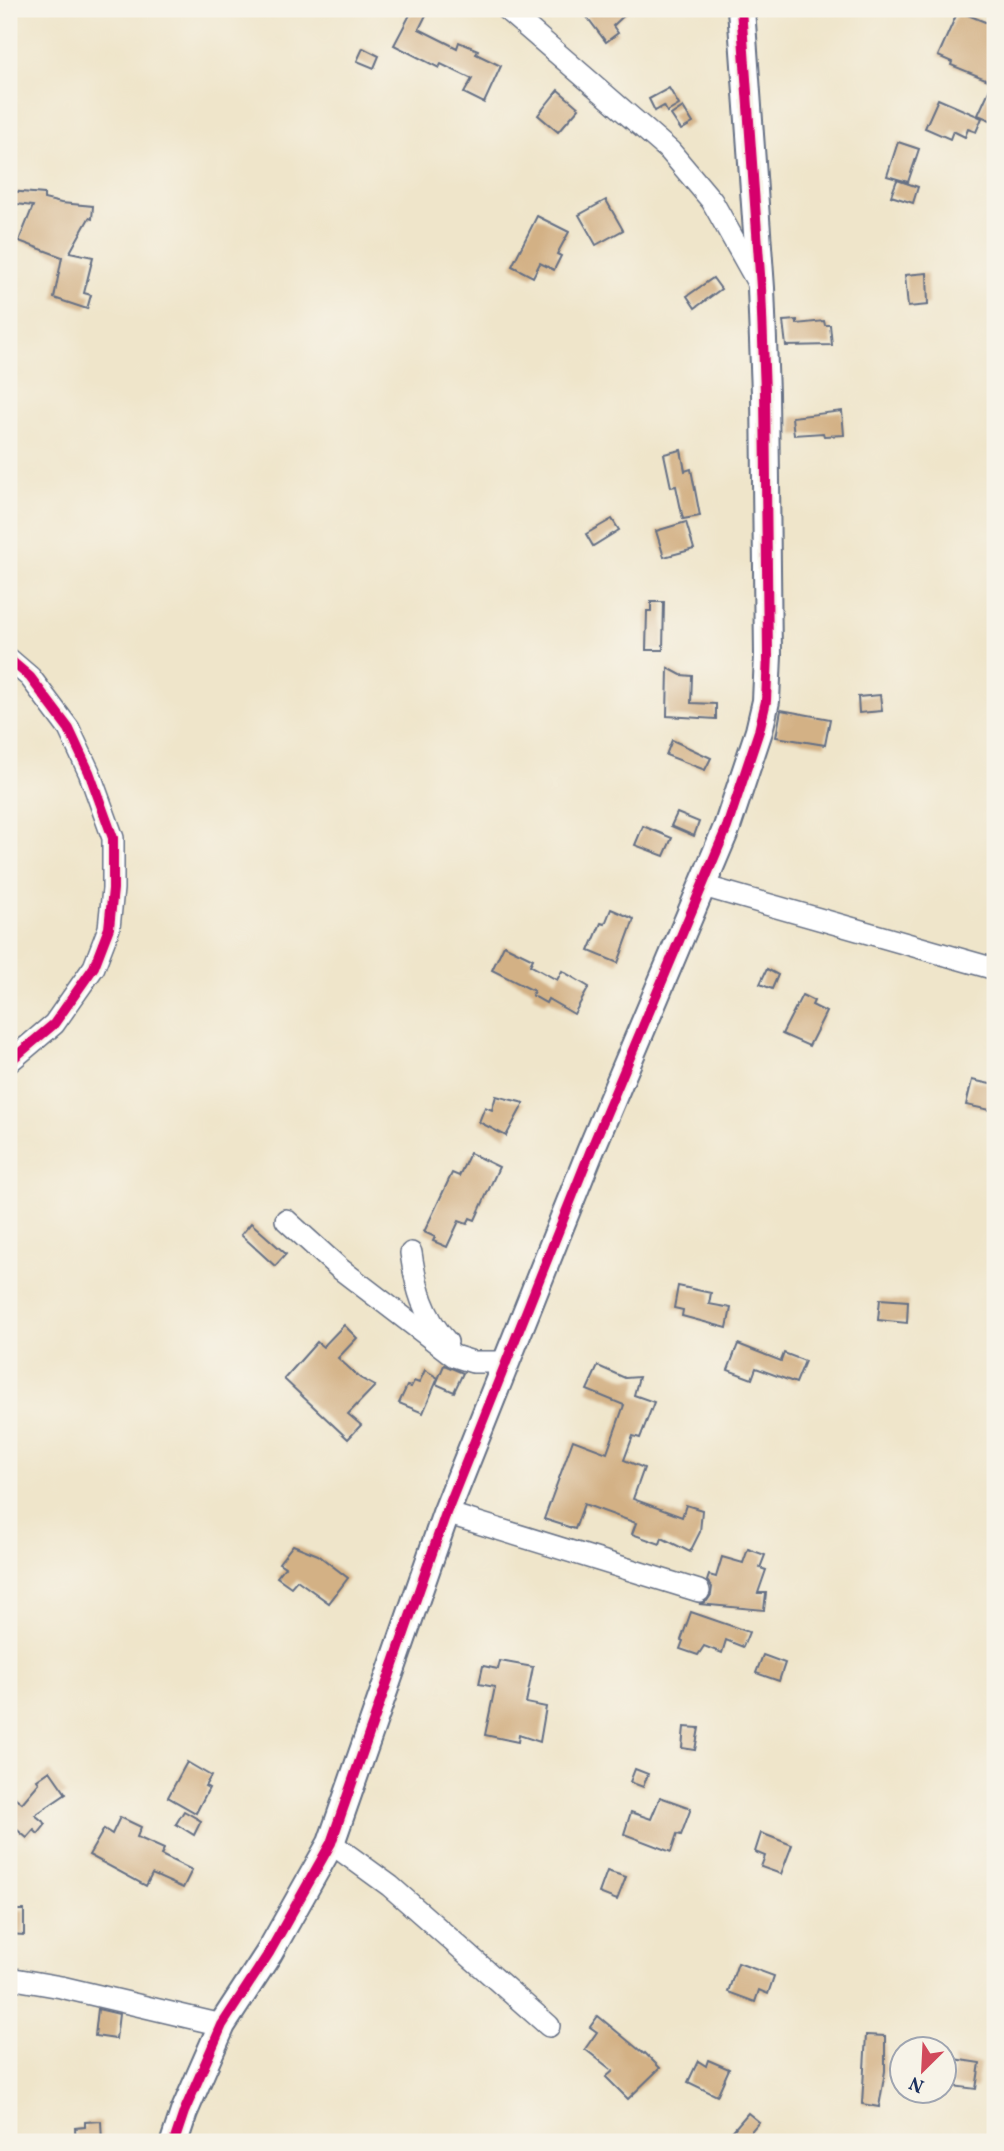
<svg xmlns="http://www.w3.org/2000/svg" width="1004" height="2151" font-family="Vollkorn,serif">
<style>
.building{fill:#d3b185}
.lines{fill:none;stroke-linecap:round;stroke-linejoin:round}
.minor-casing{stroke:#656f84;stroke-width:24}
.tertiary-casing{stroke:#656f84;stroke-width:30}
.minor{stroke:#fff;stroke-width:21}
.tertiary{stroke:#fff;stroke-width:26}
.cycleway-casing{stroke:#f7f3e8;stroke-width:15}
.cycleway{stroke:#d6006c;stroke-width:10}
</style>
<rect width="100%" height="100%" fill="#f7f3e8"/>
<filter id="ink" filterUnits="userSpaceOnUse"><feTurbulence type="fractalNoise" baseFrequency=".0143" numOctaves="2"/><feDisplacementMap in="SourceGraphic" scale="14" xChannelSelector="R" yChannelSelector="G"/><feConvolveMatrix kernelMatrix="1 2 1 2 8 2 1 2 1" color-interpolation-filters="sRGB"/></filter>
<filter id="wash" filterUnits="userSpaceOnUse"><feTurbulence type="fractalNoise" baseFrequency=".00686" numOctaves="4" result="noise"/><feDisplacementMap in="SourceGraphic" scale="28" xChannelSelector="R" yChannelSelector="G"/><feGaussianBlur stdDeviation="1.57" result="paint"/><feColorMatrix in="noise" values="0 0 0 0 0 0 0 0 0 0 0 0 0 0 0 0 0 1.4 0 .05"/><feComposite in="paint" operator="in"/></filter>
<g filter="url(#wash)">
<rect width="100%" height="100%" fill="#efe5ca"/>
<g id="blocks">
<!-- building -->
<g class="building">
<path d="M413 9H429L419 29 457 48 459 42 478 50 476 54 501 66 484 103 464 93 472 79 441 64 439 68 394 45Z"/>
<path d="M581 9H631L613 26 618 33 606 42Z"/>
<path d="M958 11 995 26V122L978 115 993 82 951 65 952 62 938 56Z"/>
<path d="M363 48 379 56 374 68 357 61Z"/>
<path d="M669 88 679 105 667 112 664 106 655 111 649 99Z"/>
<path d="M558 90 579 108 558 132 538 115Z"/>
<path d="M938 99 982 118 976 132 968 129 965 137 953 131 950 139 925 128Z"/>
<path d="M683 107 693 123 681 130 671 115Z"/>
<path d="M898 142 919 149 908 182 887 176Z"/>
<path d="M897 180 918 187 913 203 891 196Z"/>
<path d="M9 191 44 194V199L61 203 93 206 92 219 89 218 70 252 93 257 84 293 91 295 87 309 54 298 62 257 19 241 33 206 9 203Z"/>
<path d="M606 200 623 230 596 245 579 215Z"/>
<path d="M537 216 569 232 557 254 561 256 554 270 540 263 533 277 512 266Z"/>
<path d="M927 273 928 305 908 307 905 275Z"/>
<path d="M713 278 721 289 695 308 687 296Z"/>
<path d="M797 320V324L824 321 825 325H830L832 345 786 346 783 321Z"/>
<path d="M842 411 844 435 824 436 823 433 794 435 792 417Z"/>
<path d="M681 450 685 471 691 469 700 516 683 519 676 486 671 487 664 454Z"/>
<path d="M612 519 619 530 593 546 586 534Z"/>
<path d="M686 522 694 549 664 557 656 531Z"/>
<path d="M651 602H664L663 650H646L647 611H651Z"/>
<path d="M668 668 681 675 692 676 691 703 716 704V719L667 716Z"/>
<path d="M880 695 882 711 859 713 858 697Z"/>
<path d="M781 710 830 719 825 745 776 737Z"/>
<path d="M672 740 711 758 705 770 666 755Z"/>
<path d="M677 813 699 822 694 836 671 826Z"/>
<path d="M643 826 672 838 664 856 635 845Z"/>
<path d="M611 909 634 919 618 963 589 951 601 923 605 924Z"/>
<path d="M504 945 533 959 530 965 557 980 562 971 589 987 574 1014 548 999 546 1003 532 995 534 991 492 970Z"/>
<path d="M767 969 778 975 772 989 760 984Z"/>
<path d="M802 995 814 1001 812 1005 826 1012 809 1046 782 1034Z"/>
<path d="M972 1080 995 1085V1111L966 1105Z"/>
<path d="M496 1096 524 1103 506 1136 479 1122 485 1107 492 1110Z"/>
<path d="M470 1153 499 1167 475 1220 470 1218 467 1224 459 1221 447 1247 433 1241 435 1237 424 1232 452 1173 459 1176Z"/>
<path d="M251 1223 286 1254 275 1266 241 1235Z"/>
<path d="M678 1286 711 1293 709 1304 731 1308 727 1328 682 1316 683 1310 674 1308Z"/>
<path d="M880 1299 908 1301 907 1323 878 1320Z"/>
<path d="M344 1325 357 1338 338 1358 360 1378 375 1386 348 1414 361 1425 348 1439 284 1379 317 1342 323 1347Z"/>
<path d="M738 1344 781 1361 784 1353 805 1361 796 1383 756 1368 752 1379 728 1370Z"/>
<path d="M444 1365 463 1373 454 1392 436 1384Z"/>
<path d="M598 1366 625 1378 639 1377 634 1395 654 1402 640 1438 633 1436 624 1460 644 1468 633 1499 682 1517 686 1505 702 1510 700 1532 690 1552 662 1538 660 1544 632 1534 636 1523 584 1504 575 1529 544 1519 573 1440 607 1453 624 1405 587 1390Z"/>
<path d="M425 1370 438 1378 423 1413 399 1403 407 1386 411 1387 414 1381 419 1383Z"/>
<path d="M293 1545 318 1555 348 1578 329 1603 297 1580 291 1587 277 1577 285 1567 279 1563Z"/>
<path d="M748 1549 765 1555 760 1568 766 1570 758 1593H766L764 1610 699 1604 707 1601 711 1595 712 1587 707 1581 709 1575 716 1577 722 1557 743 1563Z"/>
<path d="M691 1612 749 1632 743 1647 726 1640 722 1653 704 1646 698 1655 680 1649 683 1641 681 1640Z"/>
<path d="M763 1655 785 1663 779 1681 756 1673Z"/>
<path d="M500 1661 533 1667 526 1703 546 1707 540 1742 519 1735 518 1742 485 1735 495 1687 479 1684 483 1666 498 1669Z"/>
<path d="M684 1727 699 1728 695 1750 682 1748Z"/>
<path d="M187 1762 211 1776 205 1786 209 1788 196 1813 168 1797Z"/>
<path d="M635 1769 648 1774 643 1787 630 1782Z"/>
<path d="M50 1771 66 1794 35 1815 46 1824 38 1834 34 1830 27 1838 9 1823 14 1814 9 1809V1801L13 1796 22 1803 39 1783 37 1780Z"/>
<path d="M660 1797 691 1808 681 1835 677 1834 671 1852 624 1834 631 1812 651 1819Z"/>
<path d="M184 1811 201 1821 194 1835 176 1824Z"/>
<path d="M120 1817 141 1827 137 1837 164 1849 161 1855 192 1870 183 1888 152 1874 146 1886 89 1855 104 1829 112 1834Z"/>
<path d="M761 1833 792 1845 781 1874 761 1867 765 1856 755 1852Z"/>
<path d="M607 1871 626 1877 617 1900 599 1893Z"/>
<path d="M9 1910H24V1935L9 1934Z"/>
<path d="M738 1963 774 1976 768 1994 759 1990 755 2002 728 1992Z"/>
<path d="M98 2009 119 2014 116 2039 95 2036Z"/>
<path d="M598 2016 644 2054 645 2053 660 2068 628 2099 606 2077 613 2071 585 2049 597 2032 590 2027Z"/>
<path d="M866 2035 885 2036V2071L879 2107 862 2104Z"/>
<path d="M954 2059 980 2063 976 2089 952 2086Z"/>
<path d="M708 2060 729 2069 717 2096 688 2082 698 2061 706 2066Z"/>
<path d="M748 2113 759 2122 742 2142H723Z"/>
<path d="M101 2121 102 2142H76L75 2128 85 2127V2122Z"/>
</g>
</g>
</g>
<g filter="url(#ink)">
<use href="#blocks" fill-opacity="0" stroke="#656f84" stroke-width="2"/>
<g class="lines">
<!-- minor casing -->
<g class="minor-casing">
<g id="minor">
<path d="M506 9 670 151 712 201 758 283"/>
<path d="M9 659 30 677 69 729 89 772 113 838V889L109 928 94 967 54 1024 9 1062"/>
<path d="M703 886 995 969"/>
<path d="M286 1220 339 1268 454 1356 473 1362H505"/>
<path d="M411 1253C416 1287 423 1316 447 1342"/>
<path d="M446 1513 699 1591"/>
<path d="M331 1843 390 1886 549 2026"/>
<path d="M9 1978 61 1987 222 2025"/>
</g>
</g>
<!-- tertiary casing -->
<g class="tertiary-casing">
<path id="tertiary" d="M174 2142 184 2112 222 2025 269 1953 331 1843 446 1513 590 1152 727 827 759 731 766 701 768 655 765 393 761 288 741 9"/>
</g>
<!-- minor -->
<use href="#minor" class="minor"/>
<!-- tertiary -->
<use href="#tertiary" class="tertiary"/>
<!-- cycleway casing -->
<g class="cycleway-casing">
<g id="cycleway">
<path d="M9 659 30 677 69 729 89 772 113 838V889L109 928 94 967 54 1024 9 1062"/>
<path d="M174 2142 184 2112 222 2025 269 1953 331 1843 446 1513 590 1152 727 827 759 731 766 701 768 655 765 393 761 288 741 9"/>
</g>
</g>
<!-- cycleway -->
<use href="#cycleway" class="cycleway"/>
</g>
</g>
<!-- margin -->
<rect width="1004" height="2151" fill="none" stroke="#f7f3e8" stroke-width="35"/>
<!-- north arrow -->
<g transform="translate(923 2070) rotate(204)"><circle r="33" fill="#f7f3e8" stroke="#9fa5b1" stroke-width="2"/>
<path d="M0-5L12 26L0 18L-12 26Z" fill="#d1495b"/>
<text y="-10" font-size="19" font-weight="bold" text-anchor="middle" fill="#1b2f5e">N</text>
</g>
</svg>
